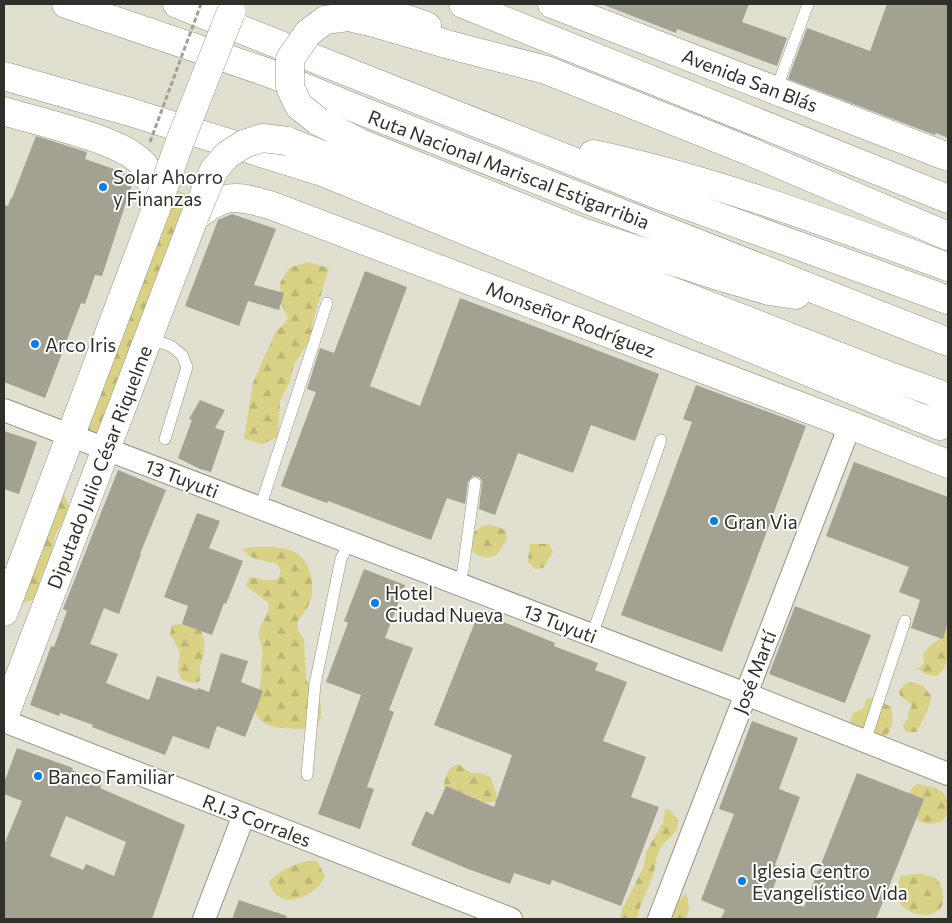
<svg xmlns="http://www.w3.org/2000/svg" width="952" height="923" font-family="Commissioner,sans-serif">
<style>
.forest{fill:url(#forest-firs)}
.building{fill:#a2a192;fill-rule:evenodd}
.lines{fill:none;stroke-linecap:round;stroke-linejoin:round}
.lane-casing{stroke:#949385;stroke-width:12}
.street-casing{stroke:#949385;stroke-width:24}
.secondary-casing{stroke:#949385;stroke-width:29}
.highway-casing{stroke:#949385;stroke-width:29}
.lane{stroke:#fff;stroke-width:11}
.street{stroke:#fff;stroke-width:22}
.secondary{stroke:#fff;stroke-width:28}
.highway{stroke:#fff;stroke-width:28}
.secondary-bridge-casing{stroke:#949385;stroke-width:29;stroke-linecap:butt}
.highway-bridge-casing{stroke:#949385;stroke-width:29;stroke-linecap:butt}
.path-bridge{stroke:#a2a195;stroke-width:3;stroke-dasharray:5 2.5;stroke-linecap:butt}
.secondary-bridge{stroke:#fff;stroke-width:28}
.highway-bridge{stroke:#fff;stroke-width:28}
.poi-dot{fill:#077ce3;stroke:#fff;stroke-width:2}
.labels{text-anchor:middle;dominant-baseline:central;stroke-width:4;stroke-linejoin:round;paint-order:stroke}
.street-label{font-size:19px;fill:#30302a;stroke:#fff}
.poi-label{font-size:19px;fill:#30302a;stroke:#fff;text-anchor:start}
</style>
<defs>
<pattern id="forest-firs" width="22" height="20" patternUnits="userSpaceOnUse" patternTransform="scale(1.25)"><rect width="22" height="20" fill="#d9d184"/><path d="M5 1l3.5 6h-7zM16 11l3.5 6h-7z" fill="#bbb472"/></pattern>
</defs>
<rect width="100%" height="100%" fill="#e0dfd0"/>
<!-- forest -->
<g class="forest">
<path d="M170 187 194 198 104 443 78 434Z"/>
<path d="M308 262 329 268 312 324 314 333 294 365 289 383 280 401 278 437 262 444 244 439 253 383 275 333 288 319 281 302 280 283 289 268Z"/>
<path d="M55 495 65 496 70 510 55 535 51 554 43 572 34 599 24 603 16 598Z"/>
<path d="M486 525 496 526 505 530 507 539 497 555C483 559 478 559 469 546 471 534 475 529 486 525Z"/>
<path d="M530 544H549L553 552 543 568 535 569 528 562Z"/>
<path d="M252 547C263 547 279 546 290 550 310 557 315 581 311 599 308 608 302 615 297 622L298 631 304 639 306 680 318 697 321 706V716L317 726C305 730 295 729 283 728 268 727 254 721 254 704 255 697 259 692 260 685 262 677 261 667 262 658 264 649 258 641 259 632 261 621 269 617 269 603L246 586 249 577 267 580 278 579 281 570 276 563C262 561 252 560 242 549Z"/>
<path d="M182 624 198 626C209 641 203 656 199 672L201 673 199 682 190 683 181 679 178 670 180 652 170 634 172 625Z"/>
<path d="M948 628C948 646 952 663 937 676L927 675 920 670 914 669 921 667 924 664 923 654 929 647 937 641 944 629Z"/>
<path d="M908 682 922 685 931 696C931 708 921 721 917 732H908L904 730 903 725 908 718V713L912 705C901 695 892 695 908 682Z"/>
<path d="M870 698H875L891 707C894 717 893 730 885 737L848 735 852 714 864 708 866 699Z"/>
<path d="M458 764 471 773H481L491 777C493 787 497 790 497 801 484 806 475 798 463 793 457 790 450 790 444 787 444 778 449 766 458 764Z"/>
<path d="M917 784C931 786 948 789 948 806 948 812 947 816 942 821 913 834 896 797 917 784Z"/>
<path d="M665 809H668C673 812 678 818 678 824 678 835 664 840 660 849 656 856 656 864 654 872 649 888 640 902 637 919H620L622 910 644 866 646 852 663 823Z"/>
<path d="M307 861H317L325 876C316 898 276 913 269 881 279 871 293 865 307 861Z"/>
<path d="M923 873 922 874 936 878C941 883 942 889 943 896 947 923 903 918 898 899 896 893 898 882 901 876Z"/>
<path d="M685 892C690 903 690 908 686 919H667L677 901 685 895Z"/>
</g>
<!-- building -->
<g class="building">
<path d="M604 4H749L742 22 787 38 777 66 677 29 676 33 604 5Z"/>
<path d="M887 4H948V138L936 133 935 135 788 79 807 28 870 51Z"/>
<path d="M36 136 87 152 85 159 131 175 134 178 102 276 95 275 85 304 81 303 45 398 4 382V205L8 206 11 198H12Z"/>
<path d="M232 214 276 229 254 285 284 293 279 310 248 301 239 326 185 306 218 220Z"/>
<path d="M365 271 407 287 370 386 420 406 460 298 659 374 635 441 591 425 573 473 518 453 495 515 479 509 482 481 479 477 473 476 468 482 465 504 447 498 431 540 328 501 327 503 281 486 316 392 307 389 320 348 334 353Z"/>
<path d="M696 385 806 426 722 652 621 615 692 422 683 419Z"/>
<path d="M200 400 225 410 215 428 225 431 211 472 200 469 178 458 192 420 189 419Z"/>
<path d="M4 431 37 442 19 494 4 489Z"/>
<path d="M854 462 948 497V622L943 639 911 628 920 600 899 592 909 567 826 536Z"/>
<path d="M118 470 166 490 140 554H141L119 614 104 608 90 644 118 654 106 683 149 700 157 676 197 690 198 688 209 692 221 653 248 661 241 682 263 691 245 737 217 726 209 749 173 736 165 755 92 727 93 725 60 713 59 716 30 705 51 646 54 647 67 611 63 609Z"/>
<path d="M197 513 220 521 209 548 243 561 226 604 224 603 212 635 182 624 188 606 164 597Z"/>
<path d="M364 569 405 585 385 638 413 648 389 710 394 712 367 787 374 789 360 829 318 814 361 695 326 682 348 623 344 621Z"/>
<path d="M795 606 871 635 845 703 769 674Z"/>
<path d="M479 612 555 643 554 646 598 663 595 670 627 682 603 741 646 757 631 797 659 807 621 906 552 880 550 885 514 873 510 884 468 869 411 845 426 811 433 815 446 786 494 807 512 755 434 725Z"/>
<path d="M752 721 798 738 779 789 800 797 775 865 781 867 771 894 804 907 857 773 924 799 876 919H721L725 910 701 900 734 814 719 809Z"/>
<path d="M17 748 73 768 72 770 102 783 100 788 185 825 152 919H4V845L22 801 4 794V783ZM66 816 126 842 114 876 86 864 83 870 50 856Z"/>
<path d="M239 900 287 916 286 919H232Z"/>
</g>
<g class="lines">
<!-- lane casing -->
<g class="lane-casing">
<g id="lane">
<path d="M776 90 808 4"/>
<path d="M148 338 171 346 182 355 187 367 165 439"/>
<path d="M260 508 327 303"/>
<path d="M458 584 463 570 475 483"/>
<path d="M592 635 661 440"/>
<path d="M865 741 905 621"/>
<path d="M307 775 315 684 341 559 349 542"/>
</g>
</g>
<!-- street casing -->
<g class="street-casing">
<g id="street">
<path d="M4 410 746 694 948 774"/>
<path d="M4 721 511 919"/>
<path d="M204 919 244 815"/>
<path d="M659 919 850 425"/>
</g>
</g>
<!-- secondary casing -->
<g class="secondary-casing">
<g id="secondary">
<path d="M363 4 427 26"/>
<path d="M463 4 948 199"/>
<path d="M552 4 948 157"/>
<path d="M4 76 130 112 325 173 940 426"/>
<path d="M4 111C37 122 129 140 146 168 153 179 154 197 156 209L4 612"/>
<path d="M4 717 194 218C224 193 234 195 270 205L850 425 948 464"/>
</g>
</g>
<!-- highway casing -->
<g class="highway-casing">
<g id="highway">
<path d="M66 4 269 73 352 107 948 342"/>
<path d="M177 4 653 193 948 300"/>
<path d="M348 17 371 22 450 45 546 70 751 152 948 236"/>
<path d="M318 121 360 143 582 232 715 275 769 291 796 295"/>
<path d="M287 141 892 377 948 397"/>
<path d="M593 154C715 180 831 224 948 267"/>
<path d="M917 417 948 424"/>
</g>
</g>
<!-- lane -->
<use href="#lane" class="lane"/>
<!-- street -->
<use href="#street" class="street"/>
<!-- secondary -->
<use href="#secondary" class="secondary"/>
<!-- highway -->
<use href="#highway" class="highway"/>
<!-- secondary-bridge casing -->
<g class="secondary-bridge-casing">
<path id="secondary-bridge" d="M156 209 179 144 231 12"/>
</g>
<!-- highway-bridge casing -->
<g class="highway-bridge-casing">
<g id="highway-bridge">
<path d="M318 121 299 106 290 87V59L308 33 325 20 348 17"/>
<path d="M194 218 214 170 227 155 244 144 262 138 287 141"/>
</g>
</g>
<!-- path-bridge -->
<path class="path-bridge" d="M150 142 201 4"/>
<!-- secondary-bridge -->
<use href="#secondary-bridge" class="secondary-bridge"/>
<!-- highway-bridge -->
<use href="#highway-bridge" class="highway-bridge"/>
</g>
<!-- markers -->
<g class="poi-dot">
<circle cx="103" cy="187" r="5"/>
<circle cx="35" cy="344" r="5"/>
<circle cx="714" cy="521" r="5"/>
<circle cx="375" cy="603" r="5"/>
<circle cx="38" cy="776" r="5"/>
<circle cx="742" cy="881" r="5"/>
</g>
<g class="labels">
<!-- street labels -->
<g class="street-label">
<text transform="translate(750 80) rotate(21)">Avenida San Blás</text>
<text transform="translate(509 169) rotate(21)">Ruta Nacional Mariscal Estigarribia</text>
<text transform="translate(571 319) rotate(21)">Monseñor Rodríguez</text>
<text transform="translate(99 467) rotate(-69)">Diputado Julio César Riquelme</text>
<text transform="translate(182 478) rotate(21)">13 Tuyuti</text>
<text transform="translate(560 623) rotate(21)">13 Tuyuti</text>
<text transform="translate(754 672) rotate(-69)">José Martí</text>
<text transform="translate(257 820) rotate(21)">R.I.3 Corrales</text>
</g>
<!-- poi labels -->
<g class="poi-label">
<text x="113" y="176">Solar Ahorro<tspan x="113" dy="22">y Finanzas</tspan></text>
<text x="45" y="344">Arco Iris</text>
<text x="724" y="521">Gran Via</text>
<text x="385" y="592">Hotel<tspan x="385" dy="22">Ciudad Nueva</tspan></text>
<text x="48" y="776">Banco Familiar</text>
<text x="752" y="870">Iglesia Centro<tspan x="752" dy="22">Evangelístico Vida</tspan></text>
</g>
</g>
<!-- border -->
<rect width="952" height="923" fill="none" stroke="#30302a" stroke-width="10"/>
</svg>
